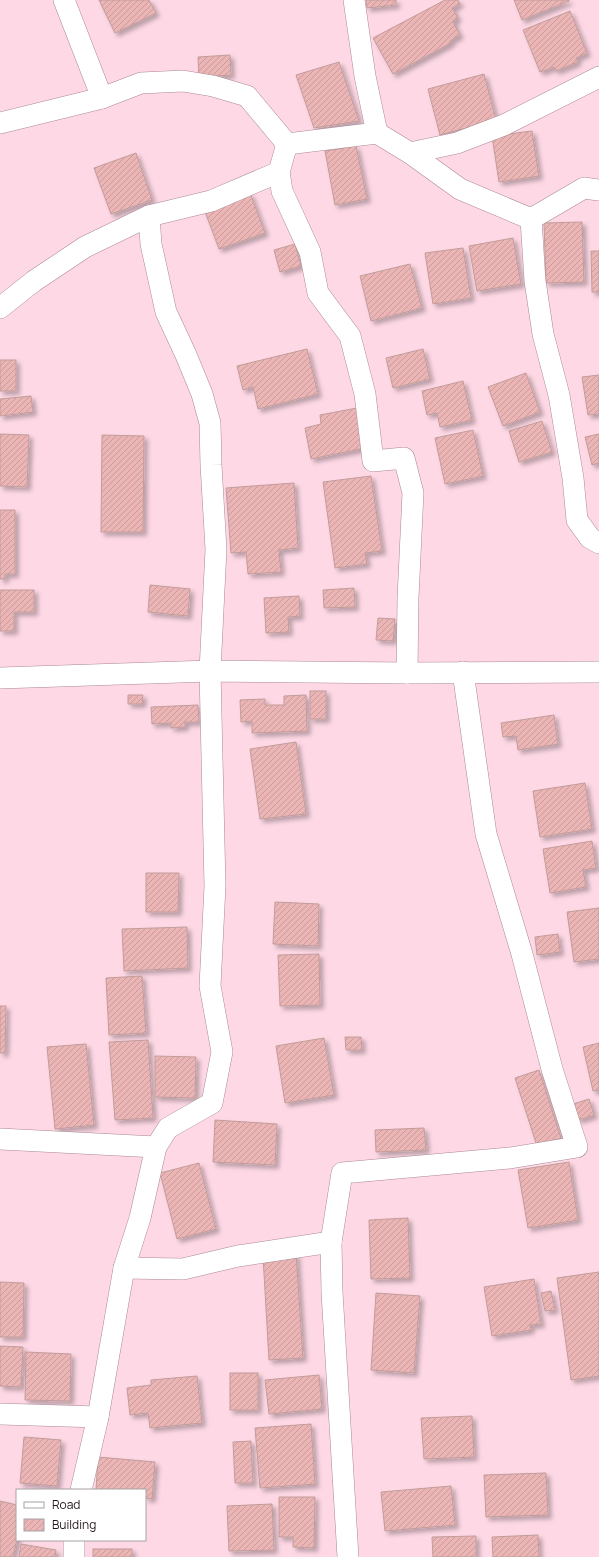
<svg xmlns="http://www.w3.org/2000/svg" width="599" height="1557" font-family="Manrope,sans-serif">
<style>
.building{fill:url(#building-hatch);stroke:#c29c9b;filter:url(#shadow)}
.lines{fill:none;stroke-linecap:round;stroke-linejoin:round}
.street-casing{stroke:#ab8894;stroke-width:22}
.street{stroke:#fff;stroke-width:21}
</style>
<defs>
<pattern id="building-hatch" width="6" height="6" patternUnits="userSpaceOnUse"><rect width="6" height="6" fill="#eab5b4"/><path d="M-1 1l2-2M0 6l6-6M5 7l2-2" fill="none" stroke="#c99b9a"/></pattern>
<filter id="shadow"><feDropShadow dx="3.5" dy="3.5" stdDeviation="2" flood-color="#0004"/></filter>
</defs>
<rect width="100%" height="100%" fill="#fed8e5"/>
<!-- building -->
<g class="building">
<path d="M99 0H149L156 13 115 33Z"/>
<path d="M366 0H396V5L367 8Z"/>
<path d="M445 0H458L460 4 452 8 458 18 453 22 460 35 450 41 451 43 393 74 373 38Z"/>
<path d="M514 0H569V1L522 20Z"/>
<path d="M570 11 587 53 576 58 578 62 556 71 554 67 540 72 523 30Z"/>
<path d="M230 55 231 75 199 77 198 57Z"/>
<path d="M339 62 359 121 314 128 296 75Z"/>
<path d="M484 74 496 120 440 135 428 89Z"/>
<path d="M532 131 539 176 499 182 492 136Z"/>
<path d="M356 146 367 199 335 205 325 151Z"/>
<path d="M136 153 152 200 111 214 94 168Z"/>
<path d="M250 193 265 233 219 249 204 209Z"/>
<path d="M582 222 584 282 546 283 544 223Z"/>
<path d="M513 238 521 284 477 291 469 246Z"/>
<path d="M295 244 301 266 280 272 274 250Z"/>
<path d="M463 248 471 298 433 304 425 253Z"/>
<path d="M591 251H599V292H592Z"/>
<path d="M410 264 422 308 371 321 360 276Z"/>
<path d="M307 349 318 394 258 409 253 387 243 390 237 366Z"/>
<path d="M423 349 430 379 393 388 386 358Z"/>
<rect x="0" y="360" width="16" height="31"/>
<path d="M526 373 540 412 503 426 488 387Z"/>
<path d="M599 375V414L588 415 582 377Z"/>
<path d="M463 381 472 420 440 427 437 413 427 415 422 391Z"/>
<path d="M31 396 33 412 0 416V399Z"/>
<path d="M357 408 365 448 311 459 305 428 321 424 320 415Z"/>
<path d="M542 421 552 452 519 462 509 431Z"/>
<path d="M473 430 483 476 445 484 435 438Z"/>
<path d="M0 434 29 435 27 487 0 486Z"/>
<path d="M599 434V463L592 465 585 437Z"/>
<path d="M102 435 144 436 143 532H101Z"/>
<path d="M371 476 382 551 365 553 367 564 335 568 323 482Z"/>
<path d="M294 483 298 548 279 550 281 572 248 574 246 552 231 553 226 488Z"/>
<path d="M0 510H15V574H5V579H0Z"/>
<path d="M150 585 190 589 188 616 148 612Z"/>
<path d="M354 588 355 607 324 608 323 590Z"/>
<path d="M0 590H34V612H14V631H0Z"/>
<path d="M299 596 300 616 288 617 289 632 266 633 264 598Z"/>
<path d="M378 618 395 619 393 641 376 640Z"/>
<rect x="310" y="691" width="16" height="28"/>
<path d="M128 695H143L142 704H128Z"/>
<path d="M306 695 307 731 252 733V721L241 722 240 700 265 699V705H284V696Z"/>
<path d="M198 705 199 722H185V727L171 728V723L152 724 151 707Z"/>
<path d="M554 715 558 744 518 750 516 736 503 737 501 723Z"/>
<path d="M296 742 306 814 260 819 250 749Z"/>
<path d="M585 783 592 829 540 837 533 791Z"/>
<path d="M592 841 596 868 583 870 586 887 550 893 543 849Z"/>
<path d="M146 873H179L178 912H146Z"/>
<path d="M275 902 319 904 318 946 273 944Z"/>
<path d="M599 908V959L574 962 567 912Z"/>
<path d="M187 927 188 968 124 971 122 929Z"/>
<path d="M558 934 560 952 537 955 535 937Z"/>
<path d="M319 954 320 1005 280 1006 278 955Z"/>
<path d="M142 976 146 1033 109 1035 106 978Z"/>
<path d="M0 1006H6L5 1053H0Z"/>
<path d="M345 1037H361L362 1050H346Z"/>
<path d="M324 1038 334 1095 285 1103 276 1046Z"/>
<path d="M148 1040 153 1118 115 1120 109 1042Z"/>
<path d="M599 1043V1090L593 1091 583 1047Z"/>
<path d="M86 1044 94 1125 55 1129 47 1047Z"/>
<path d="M155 1056 196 1057 195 1098 155 1097Z"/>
<path d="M539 1070 561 1138 537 1146 515 1078Z"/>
<path d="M589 1099 594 1115 578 1120 573 1104Z"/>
<path d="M215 1120 277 1124 275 1165 213 1162Z"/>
<path d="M424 1128 426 1150 376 1152 375 1130Z"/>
<path d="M569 1162 578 1220 528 1228 518 1170Z"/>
<path d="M199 1163 216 1229 177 1239 160 1173Z"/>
<path d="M408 1218 410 1278 371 1279 369 1220Z"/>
<path d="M296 1254 303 1358 269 1360 263 1256Z"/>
<path d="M599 1272V1376L571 1380 557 1278Z"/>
<path d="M534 1279 541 1324 530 1325 531 1330 492 1336 484 1287Z"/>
<path d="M0 1282 24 1283 23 1337H0Z"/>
<path d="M551 1291 555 1310 545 1311 541 1293Z"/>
<path d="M376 1293 420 1296 414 1373 371 1370Z"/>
<path d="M0 1346 23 1347 21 1387 0 1386Z"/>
<path d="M26 1352 71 1354 70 1401 25 1400Z"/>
<rect x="230" y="1373" width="28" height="37"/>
<path d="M319 1375 322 1409 269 1414 265 1380Z"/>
<path d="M197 1376 202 1423 150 1428 148 1413 130 1415 127 1388 151 1385V1380Z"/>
<path d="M472 1416 474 1457 424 1459 421 1418Z"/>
<path d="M311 1424 315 1484 260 1488 255 1428Z"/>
<path d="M24 1437 61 1440 57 1486 20 1483Z"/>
<path d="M251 1441 253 1483H235L233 1442Z"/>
<path d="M98 1457 155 1462 152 1499 145 1498V1490H96Z"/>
<path d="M546 1473 548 1515 486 1517 484 1475Z"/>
<path d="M451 1486 455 1525 385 1531 381 1492Z"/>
<path d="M279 1497H315L314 1548 293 1547V1537H279Z"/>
<path d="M0 1501 17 1505V1539L13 1557H0Z"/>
<path d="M272 1504 274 1550 229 1551 227 1506Z"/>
<path d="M538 1535 539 1557H493L492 1537Z"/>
<path d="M476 1536V1557H433L432 1537Z"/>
<path d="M21 1544 56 1550 55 1557H19Z"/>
<rect x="93" y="1549" width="39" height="8"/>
</g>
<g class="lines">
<!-- street casing -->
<g class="street-casing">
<g id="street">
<path d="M64 0 102 98"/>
<path d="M354 0 365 76 377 133"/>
<path d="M0 123 102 98 141 83 183 81 213 86 247 96 287 144"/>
<path d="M410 153 457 143 504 125 599 77"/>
<path d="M279 172 282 191 310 252 318 293 350 336 365 394 373 461 404 458 413 493 408 598 407 673"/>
<path d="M531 219 535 281 543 334 559 395 573 478 577 520 590 538 599 543"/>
<path d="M0 308 34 281 85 247 149 216 211 201 279 172 287 144 377 133 410 153 460 189 531 219 584 188 599 190"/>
<path d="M0 678 210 671 407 673 599 672"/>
<path d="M0 1139 156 1147"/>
<path d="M124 1268 183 1269 238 1256 331 1242"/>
<path d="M0 1414 98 1417"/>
<path d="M81 1490 98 1417 124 1268 140 1218 156 1147 168 1128 212 1103 222 1052 210 986 215 886 210 671 216 549 211 465 210 423 202 394 186 355 166 312 151 244 149 216"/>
<path d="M74 1557V1540"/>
<path d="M348 1557 332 1292 331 1242 342 1173 510 1158 577 1147 552 1069 522 954 486 834 463 672"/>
</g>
</g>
<!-- street -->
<use href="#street" class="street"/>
</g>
<!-- legend -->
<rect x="16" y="1489" width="130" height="52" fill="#ffffff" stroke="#a7a2a4"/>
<rect x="24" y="1502" width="20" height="6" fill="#ffffff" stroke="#a7a2a4"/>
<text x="52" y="1509" font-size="12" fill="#24171c">Road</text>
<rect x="24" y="1519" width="20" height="12" fill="url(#building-hatch)" stroke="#a7a2a4"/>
<text x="52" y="1529" font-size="12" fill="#24171c">Building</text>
</svg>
